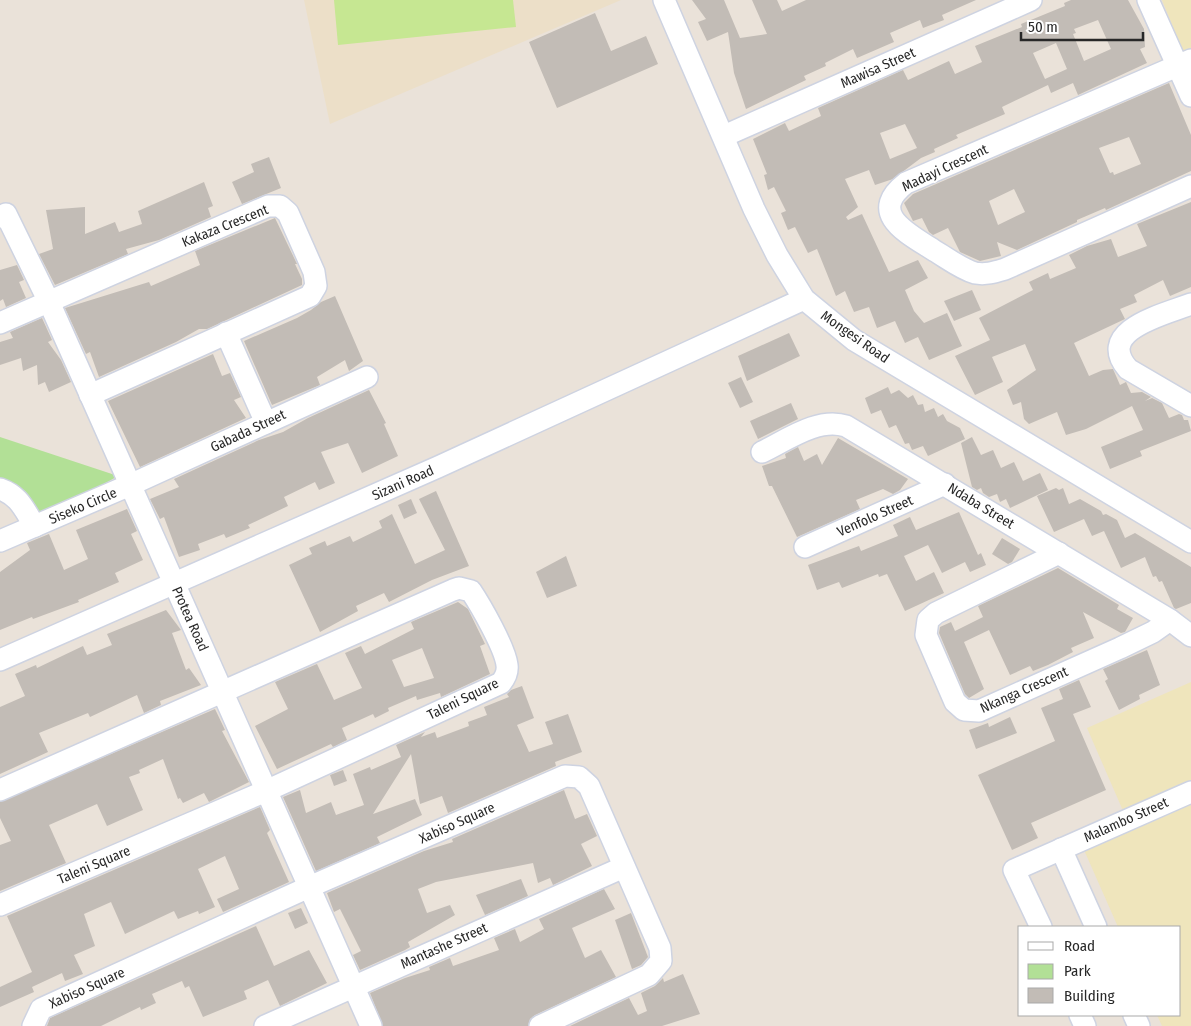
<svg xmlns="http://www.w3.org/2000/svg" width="1191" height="1026" font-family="'Fira Sans Condensed',sans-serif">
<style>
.education{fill:#ecdfc8}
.green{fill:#b2e096}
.sand{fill:#efe5bc}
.pitch{fill:#c6e792}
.building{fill:#c2bcb6;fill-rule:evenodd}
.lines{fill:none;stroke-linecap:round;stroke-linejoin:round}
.minor-casing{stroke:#ced3e1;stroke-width:24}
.minor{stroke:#fff;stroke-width:21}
.labels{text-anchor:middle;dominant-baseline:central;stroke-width:4;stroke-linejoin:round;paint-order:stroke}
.street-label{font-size:14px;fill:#282828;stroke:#fff}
</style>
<rect width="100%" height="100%" fill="#eae2d9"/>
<!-- education -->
<path class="education" d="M304 0H621L330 124Z"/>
<!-- green -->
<path class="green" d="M0 437 118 476 42 519 0 484Z"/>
<!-- sand -->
<g class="sand">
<path d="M1162 0H1191V51L1184 55Z"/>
<path d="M1191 682V784L1124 813 1087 728Z"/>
<path d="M1191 804V1026H1162L1157 1015H1180V927H1118L1084 850Z"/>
</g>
<!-- pitch -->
<path class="pitch" d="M334 0H513L516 27 338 45Z"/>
<!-- building -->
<g class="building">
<path d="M692 0H724L740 38 767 34 752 0H777L782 11 806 0H976L942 15 944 20 923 28 920 20 890 33 894 42 857 58 853 49 825 63 826 66 804 76 806 80 746 109 734 73 728 32 707 41 698 22 706 19Z"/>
<path d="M1071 0H1128L1144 29 1145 47 1140 49 1147 63 1078 95 1073 83 1051 93 1048 85 1002 107 1005 114 956 135 958 138 934 149 935 152 921 158 893 179 875 185 869 170 845 179 858 207 846 217 848 220 862 214 889 272 918 260 928 278 905 290 914 311 924 323 947 313 962 346 929 360 918 337 905 343 895 321 877 328 869 307 854 312 845 291 836 296 817 249 808 253 795 227 788 230 781 213 786 211 774 187 768 190 764 175 767 174 753 139 785 123 789 131 821 116 818 108 903 70 908 80 949 61 955 74 982 62 975 46 1022 27 1021 24 1065 6 1064 3ZM1098 20 1111 49 1084 61 1073 34 1076 33 1074 29ZM1056 43 1067 69 1045 79 1033 53ZM905 124 917 148 890 159 880 133Z"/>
<path d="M595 13 611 51 646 36 658 64 557 108 529 42Z"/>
<path d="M1169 83 1191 135V171L1106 210 1105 208 1077 220V222L1017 250 997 242 1001 256 980 261 960 252 948 228 933 235 929 232 922 218 913 221 904 203 913 194ZM1129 137 1141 164 1114 175 1113 172 1110 173 1099 148ZM1014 189 1025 212 998 225 989 201Z"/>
<path d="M269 157 281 188 242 204 232 182 254 172 251 164Z"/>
<path d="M204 182 213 206 208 208 211 217 159 240 126 249 128 254 55 285 39 254 53 249 46 210 85 207V234L115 222 119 232 142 224 138 211Z"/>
<path d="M1191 202V287L1170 296 1163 280 1134 295 1137 302 1120 309 1125 319 1074 343 1089 376 1103 370 1113 369 1120 385 1126 382 1131 393 1142 392 1151 397 1145 401 1152 398 1162 403 1169 418 1179 414 1182 415 1184 420H1188L1191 431 1140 451 1142 456 1110 469 1101 447 1143 430 1132 406 1086 429 1066 435 1057 412 1029 424 1024 419 1021 402 1013 405 1007 390 1036 370 1025 344 992 357 1003 382 975 395 955 356 990 340 979 318 1033 290 1029 282 1048 273 1050 279 1076 268 1069 255 1087 246 1111 239 1118 257 1147 246 1137 224Z"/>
<path d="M275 218 297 264H295L302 279V285L207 329H199L176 342 99 377 90 352 86 354 65 308 149 282 151 286 200 265 195 251Z"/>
<path d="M17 265 24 280 19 282 26 298 6 307 3 299 0 301V270Z"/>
<path d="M972 290 981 310 954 321 944 301Z"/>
<path d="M335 296 363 361 349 371 345 360 317 377 320 385 272 405 244 341 297 318 311 310 321 302Z"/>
<path d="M42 318 52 340 48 342 61 360 71 382 49 392 45 382 38 385 37 365 23 371 21 358 0 365V342L13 338 10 332Z"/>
<path d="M789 333 800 356 747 381 738 356Z"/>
<path d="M213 354 222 376 230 373 241 397 234 400 246 418 140 467 108 401Z"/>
<path d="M741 377 753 402 740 408 728 383Z"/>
<path d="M888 387 891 394 899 390 908 398 913 395 918 405 923 404 925 412 934 408 938 417 943 414 947 421 960 428 965 439 928 456 923 446 912 450 909 443 905 444 896 425 889 428 881 410 871 414 865 398Z"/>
<path d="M369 390 386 423 384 424 398 456 362 473 348 443 321 452 335 483 319 490 315 482 284 497 288 506 248 525 250 528 226 538 224 534 198 544 200 550 179 557 164 517 160 519 150 499 179 487 174 479 259 440 283 432 308 418Z"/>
<path d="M791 403 798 419 758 439 750 421Z"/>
<path d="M972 437 981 455 993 450 1001 468 1014 462 1023 481 1040 473 1048 490 1010 508 1006 499 1000 502 997 494 989 497 983 493 981 488 977 490 972 487 961 443Z"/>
<path d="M838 438 908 479 900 490 893 494 883 489 856 500 860 509 797 537 772 486H769L762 466 786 458 785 454 798 447 804 461 817 454 822 465Z"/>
<path d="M1056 488 1059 490 1063 488 1069 504 1080 499 1101 511 1103 515 1106 514 1117 520 1125 538 1135 533 1191 567V603L1176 609 1174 608 1162 581 1159 582 1156 576 1153 577 1145 557 1121 568 1104 531 1092 536 1084 519 1054 532 1037 496Z"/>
<path d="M436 491 469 566 432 580 389 602 384 593 356 606 358 611 320 632 289 565 312 554 309 548 325 541 327 546 350 536 353 542 382 528 379 521 392 514 415 564 445 550 419 499Z"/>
<path d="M411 499 417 513 404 519 398 505Z"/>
<path d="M127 509 137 531 131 534 143 560 115 573 119 582 78 600 79 602 33 619 32 617 0 630V572L30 550 27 543 49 534 64 570 88 559 76 530Z"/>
<path d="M959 512 978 555 981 553 986 565 970 572 965 562 942 573 928 545 904 556 916 581 934 572 944 593 905 611 887 574 879 577 878 574 842 588 839 582 817 590 808 565 859 546 861 551 898 536 893 525 910 517 916 530Z"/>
<path d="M1002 538 1020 549 1012 562 1008 564 992 554Z"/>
<path d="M566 556 577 586 547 598 536 572Z"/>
<path d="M1058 568 1119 605 1117 609 1133 618 1125 632 1121 633 1083 612 1094 638 1071 648 1073 652 1048 665 1033 671 1030 666 1010 675 989 630 964 642 984 689 969 698 965 694 939 633 940 627 951 622 955 631 983 617 978 606Z"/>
<path d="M458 602 468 609 485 644 480 646 490 674 441 697 440 693 417 700 416 696 388 708 389 711 375 718 373 714 342 728 347 740 333 747 331 744 277 769 255 726 288 709 275 682 317 664 334 700 362 688 345 653 361 646 365 654 414 629 411 622ZM422 648 434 678 404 687 392 660Z"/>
<path d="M166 610 181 630 172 633 186 670 189 668 201 685 160 701 161 705 144 713 137 695 90 717 88 713 39 733 48 752 0 774V707L25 696 15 674 36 665 37 668 83 646 87 655 112 645 107 634Z"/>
<path d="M1147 650 1160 685 1139 695 1140 699 1119 710 1105 681 1108 679 1103 669Z"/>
<path d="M1079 680 1091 707 1073 714 1106 790 1031 823 1038 838 1012 850 978 775 1055 741 1041 708 1063 699 1059 689Z"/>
<path d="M522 686 534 718 517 725 529 752 553 744 545 722 568 714 582 752 555 762 556 766 448 813 442 796 420 804 411 754 373 814 415 799 422 815 377 837 380 843 316 871 283 797 300 790 306 813 331 802 336 815 364 805 353 774 370 767 371 770 401 757 396 745 425 732 421 737 435 732 437 738 469 726 468 722 487 715 484 707 509 697 507 694 511 690Z"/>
<path d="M215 709 225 730 222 731 249 782 209 802 204 793 183 803 180 798 178 799 163 759 139 770 140 773 129 777 143 810 107 826 97 804 49 825 66 863 0 891V845L11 841 0 818V802Z"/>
<path d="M1010 717 1017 733 976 749 969 730 988 723 989 727Z"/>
<path d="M343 770 347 781 334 786 330 775Z"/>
<path d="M564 790 575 819 587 814 597 836 581 844 592 866 553 885 550 878 538 883 533 863 436 882 418 889 427 913 450 905 455 915 408 942 410 947 405 950 360 970 353 955 361 951 340 909 334 912 327 893 424 851 453 842 452 839Z"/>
<path d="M260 807 270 830 267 833 289 882 223 912 217 899 239 889 225 856 198 869 215 907 199 914 198 911 178 919 174 911 125 934 111 902 84 914 95 946 74 955 83 974 65 981 62 973 32 987 34 992 0 1007V987L32 972 7 916Z"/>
<path d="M521 879 528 896 485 915 476 895Z"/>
<path d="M604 889 615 909 572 928 585 958 601 950 616 977 535 1015 530 1019 528 1026H383L370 993 405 978 430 970 429 967 450 958 453 966 499 950 494 938 515 929 520 942 544 929 539 919Z"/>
<path d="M301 908 308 923 295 929 288 913Z"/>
<path d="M631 913 648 957 641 965 632 969 615 920Z"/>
<path d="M256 926 274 966 309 950 327 983 280 1006 268 980 244 991 247 999 203 1017 189 986 185 988 182 981 152 994 156 1003 141 1010 140 1007 101 1026H47L50 1018Z"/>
<path d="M683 974 700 1014 662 1026H570L629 998 638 1015 647 1011 641 993 655 986 663 978 664 982Z"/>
</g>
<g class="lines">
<!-- minor casing -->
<g class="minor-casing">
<g id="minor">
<path d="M664 0 754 209 777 255 804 299 854 340 1191 542"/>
<path d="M1148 0 1191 96"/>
<path d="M1191 60 906 183C866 214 909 234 935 251 947 258 961 269 975 273 986 275 995 272 1005 269L1191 186"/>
<path d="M724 136 1031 0"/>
<path d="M0 217 6 214 49 302 371 1026"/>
<path d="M1191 304C1166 314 1094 330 1128 369L1191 406"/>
<path d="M0 323 268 206H280L288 213 314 272 316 286 310 296 90 395"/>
<path d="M226 333 266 423"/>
<path d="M762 452C787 440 818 417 846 426L1170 620 1191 636"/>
<path d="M0 489C20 496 24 510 35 526"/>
<path d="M0 541 130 485 367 377"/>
<path d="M805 547 945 484"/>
<path d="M1059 553 936 613 928 620 926 635 955 702 964 710 979 711 1120 648 1153 632 1170 620"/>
<path d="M0 660 438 467 804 299"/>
<path d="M0 790 453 590 459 588 471 591C481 606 505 648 507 665 508 672 505 678 501 683L266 791 0 905"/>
<path d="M1061 849 1096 927"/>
<path d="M1041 927 1014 870 1191 792"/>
<path d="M1080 1015 1085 1026"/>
<path d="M1134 1015 1139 1026"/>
<path d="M33 1026 41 1009 309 887 565 776 579 777 589 786 660 948 661 961 649 975 540 1026"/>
<path d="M265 1026 624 867"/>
</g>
</g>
<!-- minor -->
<use href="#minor" class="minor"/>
</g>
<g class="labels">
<!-- street labels -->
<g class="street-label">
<text transform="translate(878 68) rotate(-24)">Mawisa Street</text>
<text transform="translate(945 168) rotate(-25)">Madayi Crescent</text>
<text transform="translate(225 226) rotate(-22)">Kakaza Crescent</text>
<text transform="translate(855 337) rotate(35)">Mongesi Road</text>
<text transform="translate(248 431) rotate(-25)">Gabada Street</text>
<text transform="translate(403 483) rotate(-24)">Sizani Road</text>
<text transform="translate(83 506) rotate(-23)">Siseko Circle</text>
<text transform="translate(981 506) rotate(31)">Ndaba Street</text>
<text transform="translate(875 516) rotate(-24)">Venfolo Street</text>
<text transform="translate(190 619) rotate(66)">Protea Road</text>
<text transform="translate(1024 690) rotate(-24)">Nkanga Crescent</text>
<text transform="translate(463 699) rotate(-26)">Taleni Square</text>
<text transform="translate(1126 820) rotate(-24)">Malambo Street</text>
<text transform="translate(457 823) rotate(-24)">Xabiso Square</text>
<text transform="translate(94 865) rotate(-23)">Taleni Square</text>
<text transform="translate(444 946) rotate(-24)">Mantashe Street</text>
<text transform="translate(87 988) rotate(-24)">Xabiso Square</text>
</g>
</g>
<!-- legend -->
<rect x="1018" y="926" width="162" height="90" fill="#ffffff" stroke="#a9a9a9"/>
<rect x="1028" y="942" width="25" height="8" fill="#ffffff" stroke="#a9a9a9"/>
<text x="1064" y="951" font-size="15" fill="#282828">Road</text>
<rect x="1028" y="964" width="25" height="15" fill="#b2e096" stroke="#a9a9a9"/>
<text x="1064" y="976" font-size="15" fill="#282828">Park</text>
<rect x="1028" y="988" width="25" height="15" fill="#c2bcb6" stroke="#a9a9a9"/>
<text x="1064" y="1001" font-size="15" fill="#282828">Building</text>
<!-- scale -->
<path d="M1021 32v8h122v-8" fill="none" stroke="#282828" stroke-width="2.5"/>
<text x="1028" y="32" font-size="15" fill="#282828" stroke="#ffffff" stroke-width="4" paint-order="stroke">50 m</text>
</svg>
